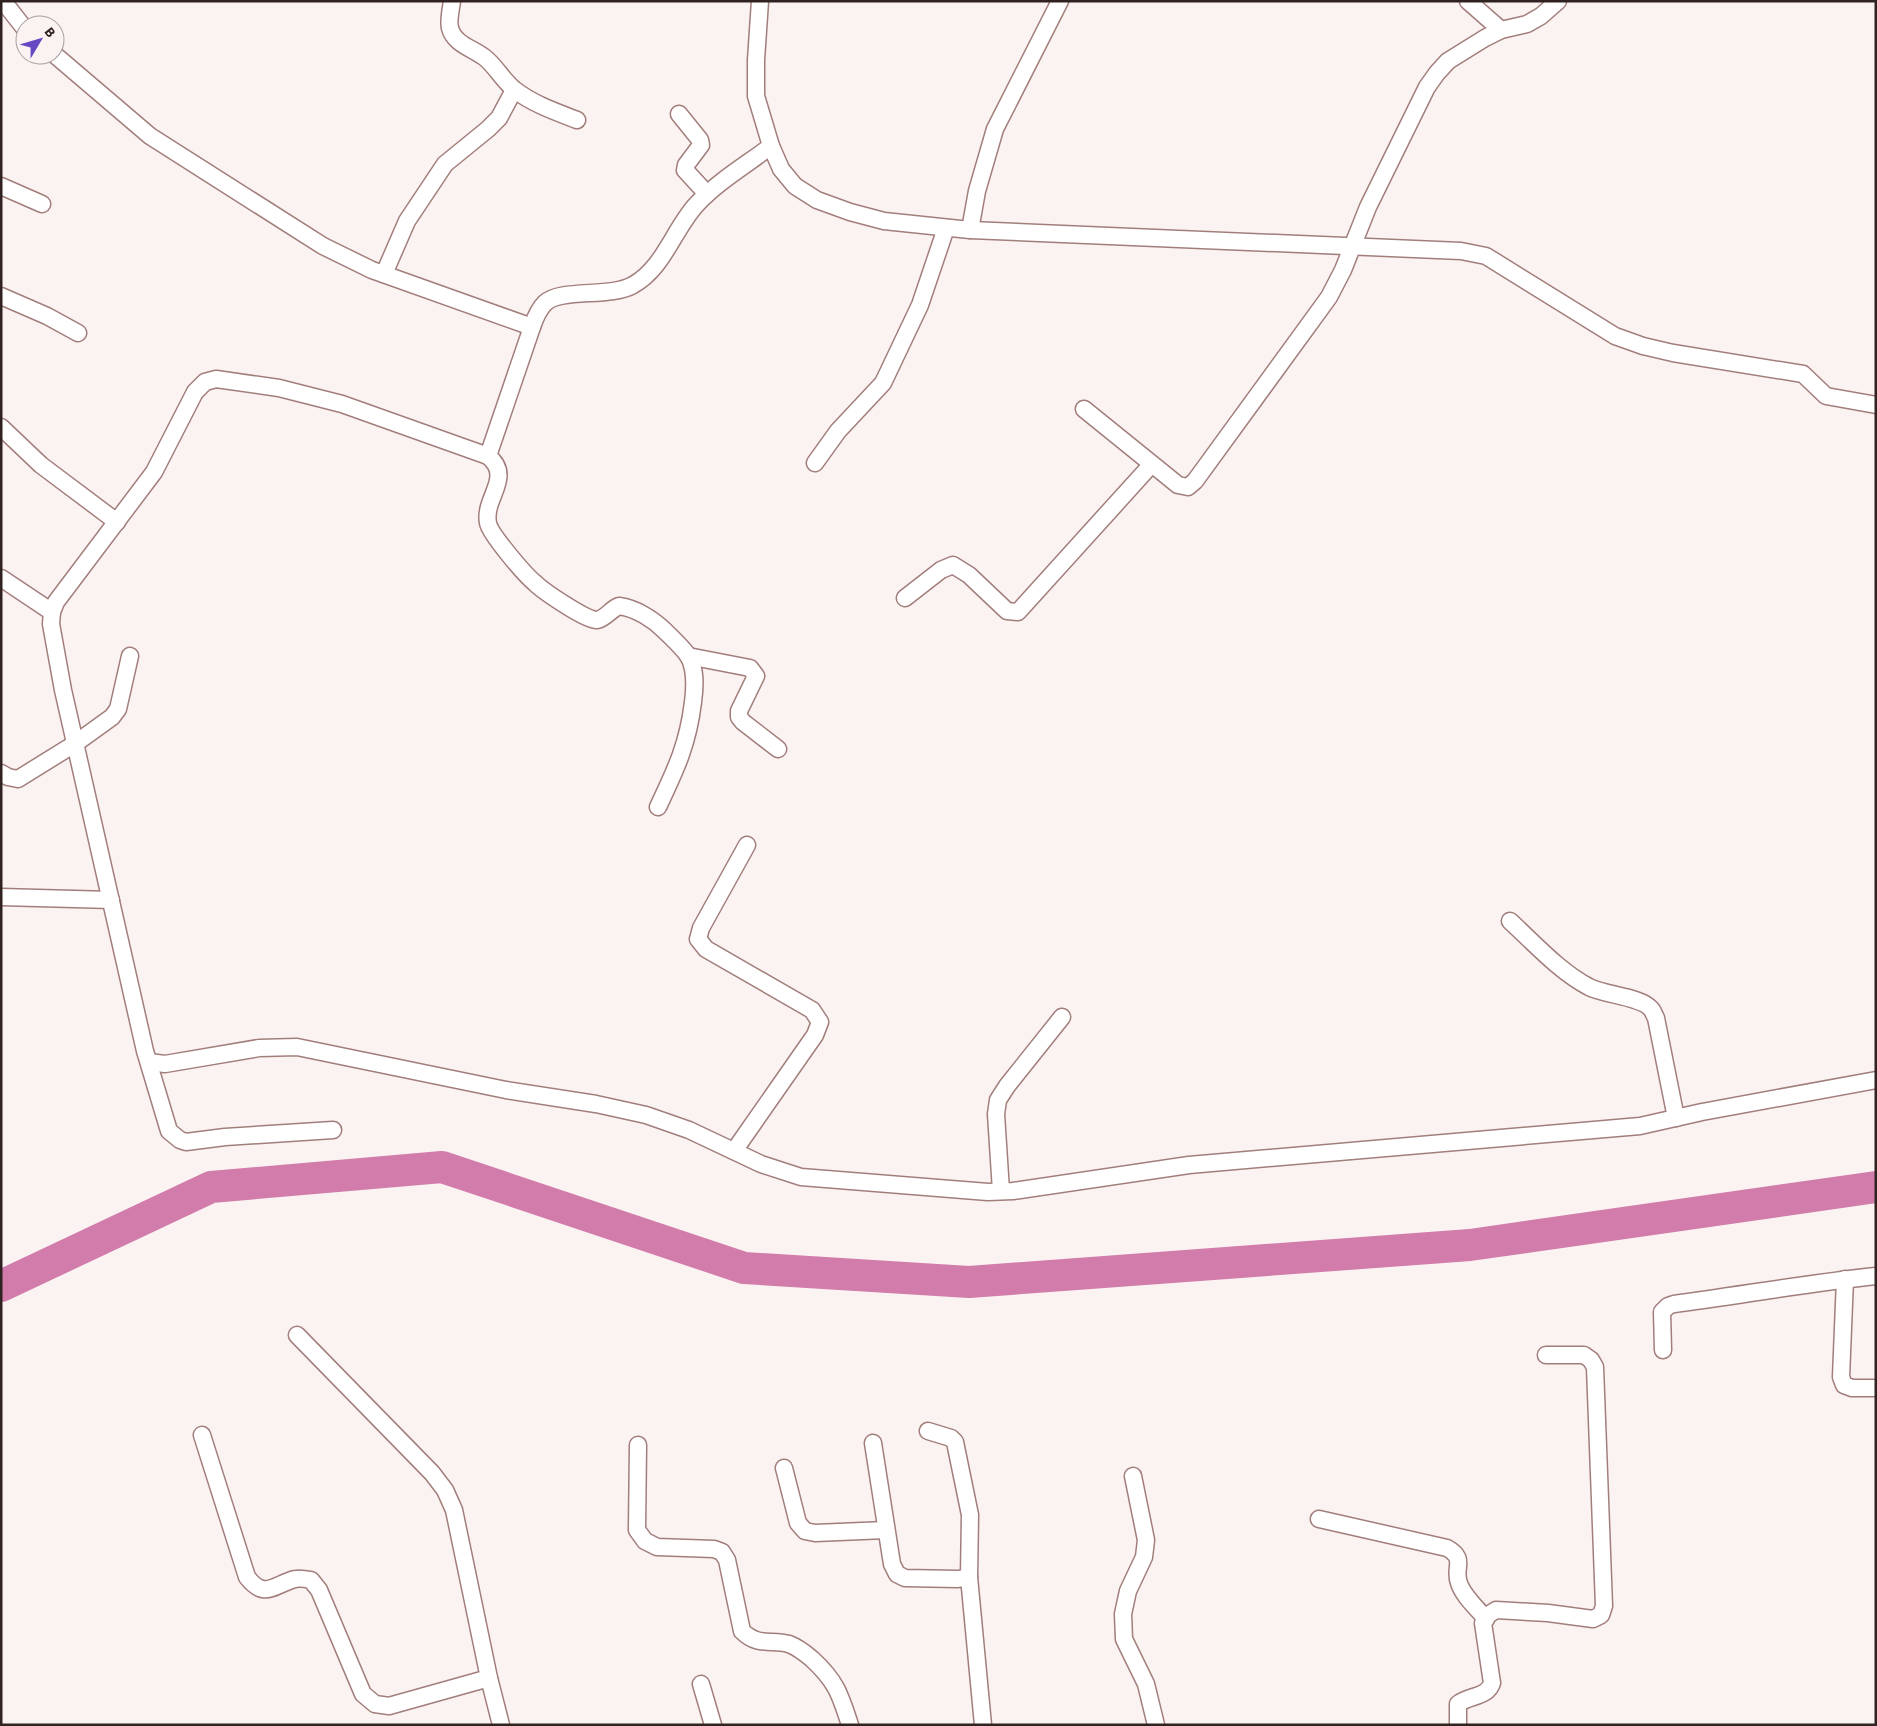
<svg xmlns="http://www.w3.org/2000/svg" width="1877" height="1726" font-family="'Source Sans 3',sans-serif">
<style>
.lines{fill:none;stroke-linecap:round;stroke-linejoin:round}
.river{stroke:#d27cab;stroke-width:32}
.street-casing{stroke:#a27e7b;stroke-width:19}
.street{stroke:#fff;stroke-width:16}
</style>
<rect width="100%" height="100%" fill="#fbf3f2"/>
<g class="lines">
<!-- river -->
<path class="river" d="M1 1286 211 1187 442 1167 744 1268 969 1282 1470 1245 1876 1187"/>
<!-- street casing -->
<g class="street-casing">
<g id="street">
<path d="M3 1 25 29"/>
<path d="M452 1C451 9 448 21 450 28 454 44 472 48 484 57 496 66 503 81 515 90 533 104 556 112 577 120"/>
<path d="M760 1 756 60V96L771 146 781 169 795 186 817 200 850 212 884 221 970 230 1461 251 1486 256 1615 336 1643 346 1673 353 1803 374 1826 396 1876 405"/>
<path d="M1468 1 1501 30"/>
<path d="M55 55 150 136 323 246 372 270 532 327"/>
<path d="M679 114 700 140 701 145 686 165 685 170 707 194"/>
<path d="M1 186 42 204"/>
<path d="M970 230 977 191 995 129 1060 1"/>
<path d="M384 274 407 221 445 164 488 129 499 118 514 90"/>
<path d="M1 296 47 316 78 333"/>
<path d="M1084 409 1178 485 1188 487 1195 481 1329 297 1343 270 1368 207 1427 87 1437 73 1448 61 1485 38 1501 30 1527 24 1541 16 1558 1"/>
<path d="M1 427 41 465 117 522"/>
<path d="M488 456 532 327C535 318 538 310 545 303 560 288 611 298 633 285 663 269 674 229 696 205 717 182 746 165 771 146"/>
<path d="M815 463 838 431 883 383 920 305 946 228"/>
<path d="M1 578 52 612"/>
<path d="M905 598 941 570 953 565 969 575 1007 611 1018 612 1151 465"/>
<path d="M688 656 750 668 756 676 739 711V717L743 722 778 749"/>
<path d="M1 773 8 777 18 779 76 743 112 717 118 709 130 656"/>
<path d="M1 897 111 900"/>
<path d="M1510 921C1535 944 1559 971 1589 987 1605 995 1641 997 1650 1008 1653 1010 1654 1015 1656 1018L1676 1118"/>
<path d="M149 1062 165 1064 259 1048 297 1047 506 1090 596 1104 646 1115 689 1130 761 1164 801 1177 988 1192 1013 1191 1189 1165 1640 1126 1702 1112 1876 1080"/>
<path d="M333 1130 225 1137 186 1142 180 1140 169 1131 145 1051 63 690 51 624 52 612 56 602 154 472 195 392 205 382 216 379 279 388 342 404 488 456C514 477 483 498 488 523 490 534 525 575 535 583 543 591 587 621 597 620 605 619 611 609 619 606 636 608 654 620 665 631 673 639 683 648 689 657 696 671 695 687 693 702 688 744 676 769 658 807"/>
<path d="M734 1151 815 1035 820 1022 812 1010 706 949 698 939 701 928 747 845"/>
<path d="M1001 1191 996 1114 998 1100 1007 1086 1062 1017"/>
<path d="M1845 1279 1841 1377 1844 1385 1852 1388H1876"/>
<path d="M297 1335 432 1473 445 1490 454 1510 489 1678 501 1725"/>
<path d="M1663 1350 1662 1312 1668 1306 1674 1304C1742 1295 1808 1283 1876 1276"/>
<path d="M928 1431 951 1438 955 1442 970 1515 969 1577"/>
<path d="M202 1435 247 1577C265 1600 273 1585 295 1579 300 1578 306 1579 311 1580L319 1590 363 1694 375 1704 389 1706 489 1678"/>
<path d="M873 1443 892 1564 897 1574 905 1578 958 1579 969 1577 983 1725"/>
<path d="M638 1445 637 1530 645 1541 657 1547 714 1549 722 1552 727 1560 742 1631C758 1647 771 1639 789 1644 797 1647 805 1653 812 1659 836 1681 840 1694 850 1725"/>
<path d="M784 1468 798 1523 805 1531 815 1533 886 1530"/>
<path d="M1133 1476 1146 1540 1144 1557 1128 1591 1123 1614 1124 1639 1146 1684 1156 1725"/>
<path d="M1319 1519 1447 1548C1467 1559 1453 1568 1459 1583 1463 1596 1477 1608 1486 1619"/>
<path d="M701 1684 713 1725"/>
<path d="M1458 1725V1704C1469 1695 1487 1698 1492 1683L1483 1623 1488 1615 1496 1610 1548 1613 1593 1619 1601 1615 1604 1606 1595 1367 1591 1360 1584 1355H1546"/>
</g>
</g>
<!-- street -->
<use href="#street" class="street"/>
</g>
<!-- border -->
<rect width="1877" height="1726" fill="none" stroke="#302220" stroke-width="5"/>
<!-- north arrow -->
<g transform="translate(40 40) rotate(52)"><circle r="24" fill="#fbf3f2" stroke="#aa9f9e"/>
<path d="M0-4L9 19L0 12L-9 19Z" fill="#6649c2"/>
<text y="-8" font-size="14" font-weight="bold" text-anchor="middle" fill="#302220">B</text>
</g>
</svg>
